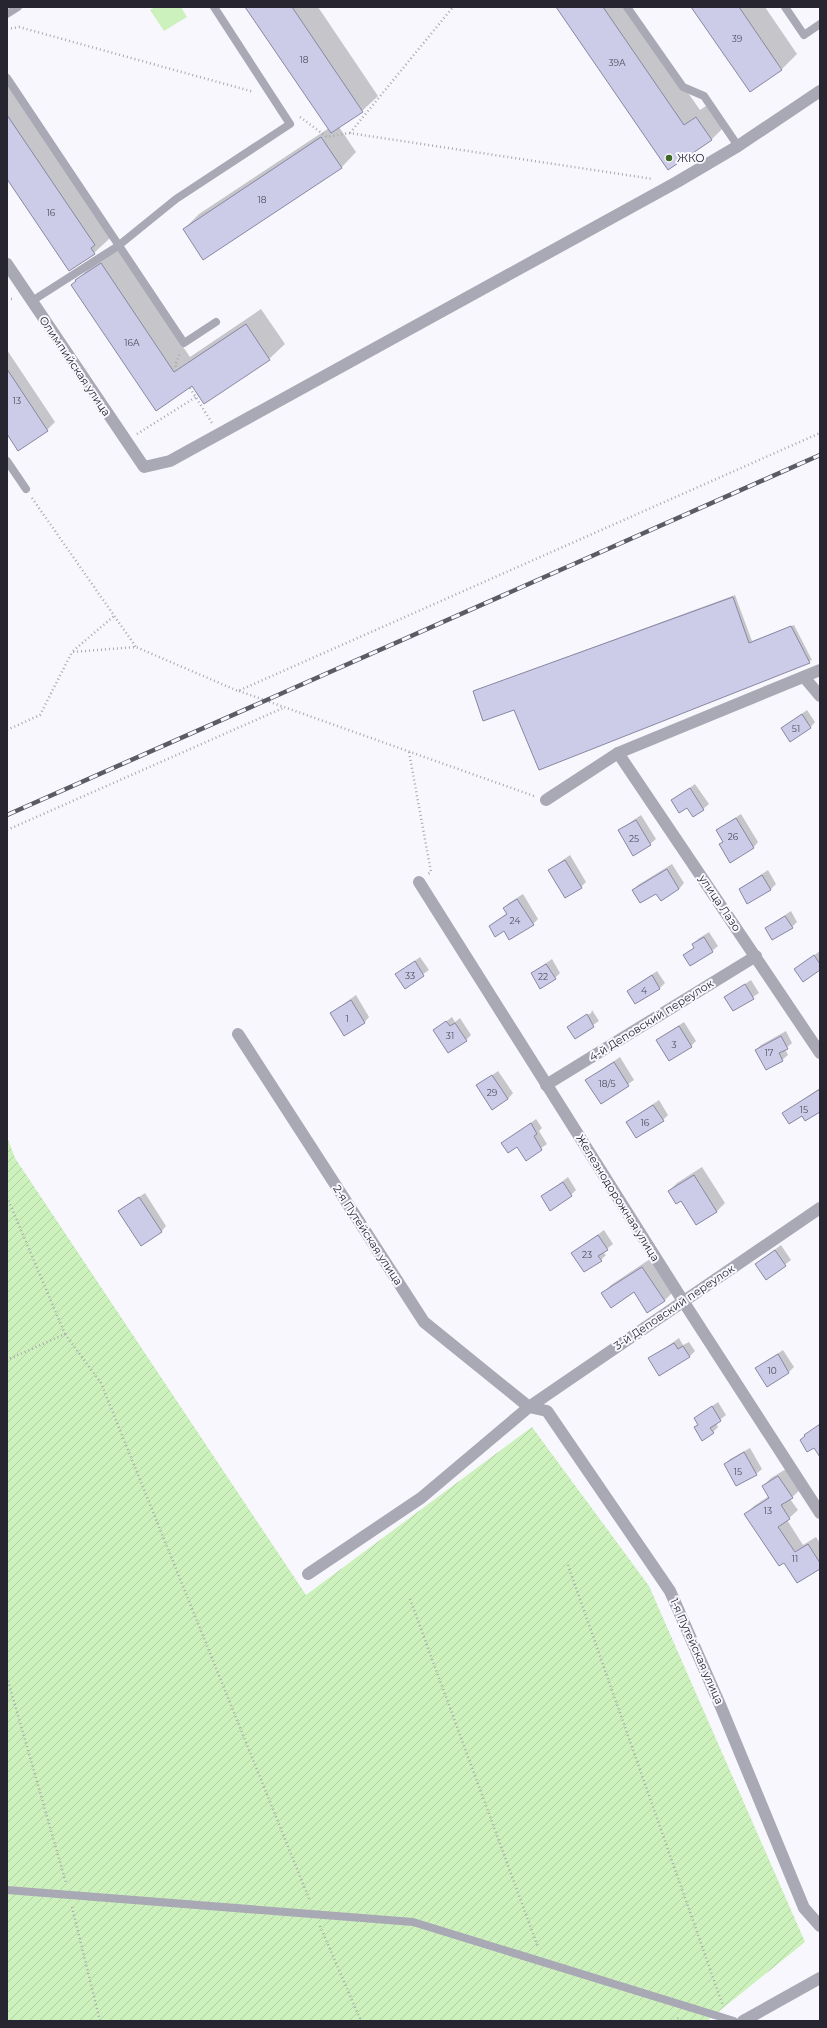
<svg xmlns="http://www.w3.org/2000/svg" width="827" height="2028" font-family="Montserrat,sans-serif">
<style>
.park{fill:#cdf1bc}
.garden{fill:url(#garden-furrows)}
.shadow{fill:#0003}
.building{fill:#cccbe8;stroke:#8988a3}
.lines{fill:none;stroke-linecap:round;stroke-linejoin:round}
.path{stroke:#a8a8af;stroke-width:2.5;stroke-dasharray:1 3;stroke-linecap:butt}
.lane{stroke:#a9a8b5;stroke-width:8}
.street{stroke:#a9a8b5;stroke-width:12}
.rail-casing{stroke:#5b5b64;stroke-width:4.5}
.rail{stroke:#f7f7fd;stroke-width:3;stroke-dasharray:9;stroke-linecap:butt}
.poi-dot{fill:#3d6825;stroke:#f7f7fd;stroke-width:1.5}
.labels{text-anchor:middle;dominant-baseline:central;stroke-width:4;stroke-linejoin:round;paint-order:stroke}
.number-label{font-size:9px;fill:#504e5e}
.poi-label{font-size:11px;fill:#262530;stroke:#f7f7fd;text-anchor:start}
.street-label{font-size:11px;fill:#262530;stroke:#f7f7fd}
</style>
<defs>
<pattern id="garden-furrows" width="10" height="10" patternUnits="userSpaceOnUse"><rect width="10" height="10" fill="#cdf1bc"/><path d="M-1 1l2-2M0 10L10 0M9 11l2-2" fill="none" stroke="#b0cea2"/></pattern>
</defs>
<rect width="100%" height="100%" fill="#f7f7fd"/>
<!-- park -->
<path class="park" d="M155 7H181L187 17 164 31 150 10Z"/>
<!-- garden -->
<path class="garden" d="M7 1137 15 1158 306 1595 532 1427 649 1586 805 1942 707 2021H7Z"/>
<!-- shadow -->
<g class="shadow">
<path d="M247 7H318L378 96 362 111 339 127 356 152 341 168 184 229 199 214 329 128Z"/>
<path d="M557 7H628L700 110 712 102 727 124 712 139 668 169Z"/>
<path d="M692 7H765L797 54 782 69 750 91Z"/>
<path d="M7 77 110 238 94 253 7 177Z"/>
<path d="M117 249 190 357 261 309 285 344 269 359 192 385 156 410 77 280 92 265Z"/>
<path d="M7 350 55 422 47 430 7 432Z"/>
<path d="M735 595 752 641 794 625 812 660 540 769 515 708 474 691Z"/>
<path d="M807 710 815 722 810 728H782Z"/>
<path d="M695 784 709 804 703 809 687 807 672 801Z"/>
<path d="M741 814 758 842 753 848 720 844 724 841 717 830Z"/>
<path d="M641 815 656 839 650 844 619 830Z"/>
<path d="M570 855 586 882 581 887 549 870Z"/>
<path d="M672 864 684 883 679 889 661 899 657 892 633 890 638 885Z"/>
<path d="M768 870 776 884 771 889 748 902 740 889Z"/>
<path d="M523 894 538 919 533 924 504 930 490 926 507 913 504 908 509 903Z"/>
<path d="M791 911 797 922 792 927 766 928Z"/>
<path d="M709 932 718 946 712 951 684 955 695 947 693 944 698 939Z"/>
<path d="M820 951V969H796L801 964Z"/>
<path d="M420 957 429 970 405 987 397 974Z"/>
<path d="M552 959 560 973 555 978 532 973Z"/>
<path d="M657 971 665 983 660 988 628 991Z"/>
<path d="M751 980 759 993 733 1010 725 997Z"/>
<path d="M356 995 369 1017 364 1023 331 1013Z"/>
<path d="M592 1010 599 1021 575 1037 568 1027 573 1022V1024L591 1013Z"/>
<path d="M452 1017 455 1022 460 1018 471 1035 466 1040 435 1030Z"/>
<path d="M684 1022 696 1041 691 1046 657 1040Z"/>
<path d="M786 1031 792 1043 785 1049 788 1055 782 1060 766 1069 756 1050 761 1045Z"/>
<path d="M620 1057 634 1080 601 1103 586 1080Z"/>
<path d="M498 1071 513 1093 508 1099 478 1085Z"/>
<path d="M820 1088V1111L803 1115 783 1113Z"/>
<path d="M659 1100 668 1115 663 1120 627 1122Z"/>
<path d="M536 1119 542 1128 539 1131 547 1144 526 1159 517 1146 503 1143Z"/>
<path d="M702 1167 725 1203 717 1211 697 1224 681 1200 669 1191 677 1183Z"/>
<path d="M568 1177 576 1190 571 1195 542 1197Z"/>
<path d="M145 1193 166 1226 161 1232 119 1211Z"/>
<path d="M604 1230 613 1244 603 1252 606 1255 601 1260 573 1253Z"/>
<path d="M781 1245 791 1260 766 1279 756 1264Z"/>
<path d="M650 1259 672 1293 664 1301 634 1291 603 1293 611 1285Z"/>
<path d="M679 1338 683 1345 689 1342 695 1351 690 1356 660 1374 650 1359Z"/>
<path d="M783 1350 794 1367 789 1372 756 1368Z"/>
<path d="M718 1402 726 1415 716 1423 718 1427 713 1432 695 1427 699 1424 695 1418Z"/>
<path d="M750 1448 762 1469 756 1474 737 1485 725 1464 730 1459Z"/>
<path d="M786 1469 800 1490 790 1499 798 1510 787 1520 803 1545 816 1537 820 1543V1568L784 1562 746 1514 754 1506 769 1496 763 1486 771 1478Z"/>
</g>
<!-- building -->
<g class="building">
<path d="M245 7H292L363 112 331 133Z"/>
<path d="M556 7H603L684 125 696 117 712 140 668 170Z"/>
<path d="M691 7H739L782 70 750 92Z"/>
<path d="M7 115 95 245 91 248 95 254 69 271 7 179Z"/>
<path d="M321 137 342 168 203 260 183 229Z"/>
<path d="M101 263 174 372 246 324 270 360 204 404 192 386 156 411 71 285 76 281 75 280Z"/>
<path d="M7 369 48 431 18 451 7 434Z"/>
<path d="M733 597 749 643 791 626 810 663 539 770 514 710 483 721 473 691Z"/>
<path d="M802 714 811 728 790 742 781 728Z"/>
<path d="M690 788 704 810 693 817 687 808 679 813 671 800Z"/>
<path d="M736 818 754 848 730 863 719 844 723 842 716 830Z"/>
<path d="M636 820 651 845 633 856 618 830Z"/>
<path d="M565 860 582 888 565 898 548 870Z"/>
<path d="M667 869 679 889 661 901 656 894 640 903 632 890Z"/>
<path d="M762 875 771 890 747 904 739 889Z"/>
<path d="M517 899 534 925 509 940 504 931 495 937 489 926 507 914 503 908Z"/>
<path d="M785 916 793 928 772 940 765 928Z"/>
<path d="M704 937 713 952 690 966 683 955 694 948 692 944Z"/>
<path d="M814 955 820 964V970L803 982 794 969Z"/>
<path d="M415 961 424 976 405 989 395 974Z"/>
<path d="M546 964 556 979 540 989 531 973Z"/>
<path d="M652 975 660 989 635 1004 627 991Z"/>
<path d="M745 984 754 999 733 1011 724 997Z"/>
<path d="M351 1000 365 1023 344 1036 330 1013Z"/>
<path d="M587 1014 594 1027 575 1039 567 1027Z"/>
<path d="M446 1021 450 1026 455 1023 467 1041 448 1053 433 1030Z"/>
<path d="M679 1026 692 1047 669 1061 656 1040Z"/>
<path d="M781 1036 788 1049 779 1053 783 1061 766 1070 755 1050Z"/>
<path d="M614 1062 629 1086 601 1104 585 1080Z"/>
<path d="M492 1075 508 1099 492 1110 476 1085Z"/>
<path d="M820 1089V1112L805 1121 802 1116 789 1124 782 1113Z"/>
<path d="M653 1105 664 1121 636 1138 626 1122Z"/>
<path d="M531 1123 537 1134 534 1136 542 1150 526 1161 517 1147 508 1153 501 1143Z"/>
<path d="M694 1175 717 1212 696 1225 681 1201 676 1204 668 1191Z"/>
<path d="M563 1182 572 1196 550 1211 541 1196Z"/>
<path d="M139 1197 162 1232 141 1246 118 1211Z"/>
<path d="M598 1235 608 1250 598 1256 602 1261 584 1272 571 1253Z"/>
<path d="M775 1250 786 1266 766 1280 755 1264Z"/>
<path d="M642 1267 665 1301 647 1313 634 1292 611 1308 601 1293Z"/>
<path d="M674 1343 678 1349 683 1346 690 1357 659 1376 648 1358Z"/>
<path d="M778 1354 789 1373 767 1387 755 1368Z"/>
<path d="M712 1406 721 1421 710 1428 714 1433 702 1441 694 1427 698 1425 694 1418Z"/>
<path d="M820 1424V1457L814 1448 807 1452 800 1440 805 1436 804 1435Z"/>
<path d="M744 1452 757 1475 736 1486 724 1464Z"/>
<path d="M778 1476 793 1498 781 1505 790 1519 778 1527 795 1552 808 1544 820 1563V1569L797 1583 784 1563 779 1566 744 1514 769 1498 762 1486Z"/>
</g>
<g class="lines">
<!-- path -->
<g class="path">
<path d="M7 29 19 27 254 92"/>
<path d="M300 117 327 137 349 133 653 179"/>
<path d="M350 133 453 7"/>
<path d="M7 299H13"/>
<path d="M178 370 175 365 180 353"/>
<path d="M190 388 212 423"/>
<path d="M137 434 196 397"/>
<path d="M32 498 136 647"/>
<path d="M73 651 114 616"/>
<path d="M239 691 534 796"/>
<path d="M7 730 40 715 72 652 136 647 238 691 820 433"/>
<path d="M409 752 431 872 428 874"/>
<path d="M7 830 283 708"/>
<path d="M7 1197 65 1334 7 1360"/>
<path d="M65 1334 101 1383 310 1901"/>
<path d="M568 1565 723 2006"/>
<path d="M410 1599 538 1947"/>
<path d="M7 1677 66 1883"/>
<path d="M72 1907 100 2021"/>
<path d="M320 1926 361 2021"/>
<path d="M674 2021 680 2017"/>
</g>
<!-- lane -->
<g class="lane">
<path d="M627 7 683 87 704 96 738 146"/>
<path d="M785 7 804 35 820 24"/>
<path d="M7 14 18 7"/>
<path d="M7 78 184 343 216 322"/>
<path d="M32 301 118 246 176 199 290 124 214 7"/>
<path d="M7 461 26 489"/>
<path d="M7 1890 413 1922 734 2021"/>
</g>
<!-- street -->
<g class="street">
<path d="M7 264 144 467 170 461 677 182 738 146 820 91"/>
<path d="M804 677 820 696"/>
<path d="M618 753 820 1053"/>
<path d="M546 800 618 753 820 670"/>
<path d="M419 882 683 1301 820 1513"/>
<path d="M238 1034 424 1322 529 1407 547 1411 670 1591 721 1707 804 1908 820 1926"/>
<path d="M546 1085 756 956"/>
<path d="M308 1574 421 1498 529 1407 820 1208"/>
<path d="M743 2021 820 1978"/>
</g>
<!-- rail casing -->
<g class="rail-casing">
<path id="rail" d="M7 815 820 455"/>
</g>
<!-- rail -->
<use href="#rail" class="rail"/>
</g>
<!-- markers -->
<circle class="poi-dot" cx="669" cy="158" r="4"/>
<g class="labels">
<!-- number labels -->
<g class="number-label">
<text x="737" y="38">39</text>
<text x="304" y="59">18</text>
<text x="617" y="62">39А</text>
<text x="262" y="199">18</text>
<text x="51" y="212">16</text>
<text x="132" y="342">16А</text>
<text x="17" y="400">13</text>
<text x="796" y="728">51</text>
<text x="733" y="836">26</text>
<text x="634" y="838">25</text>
<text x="515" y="920">24</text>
<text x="410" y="975">33</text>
<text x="543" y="976">22</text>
<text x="644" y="990">4</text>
<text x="347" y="1018">1</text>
<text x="450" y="1035">31</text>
<text x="674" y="1044">3</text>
<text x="769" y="1052">17</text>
<text x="607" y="1083">18/5</text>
<text x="492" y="1092">29</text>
<text x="804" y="1109">15</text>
<text x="645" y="1122">16</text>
<text x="587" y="1254">23</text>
<text x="772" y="1370">10</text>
<text x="738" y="1471">15</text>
<text x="768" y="1510">13</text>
<text x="795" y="1558">11</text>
</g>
<!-- poi labels -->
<g class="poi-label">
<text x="677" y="158">ЖКО</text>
</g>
<!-- street labels -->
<g class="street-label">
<text transform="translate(75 366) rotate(56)">Олимпийская улица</text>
<text transform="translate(720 903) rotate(56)">улица Лазо</text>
<text transform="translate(651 1020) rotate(-32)">4-й Деповский переулок</text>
<text transform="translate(618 1198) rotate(58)">Железнодорожная улица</text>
<text transform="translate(368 1235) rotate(57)">2-я Путейская улица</text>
<text transform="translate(674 1307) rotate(-34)">3-й Деповский переулок</text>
<text transform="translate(697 1651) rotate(66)">1-я Путейская улица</text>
</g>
</g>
<!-- border -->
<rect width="827" height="2028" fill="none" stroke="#262530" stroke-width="16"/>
</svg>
